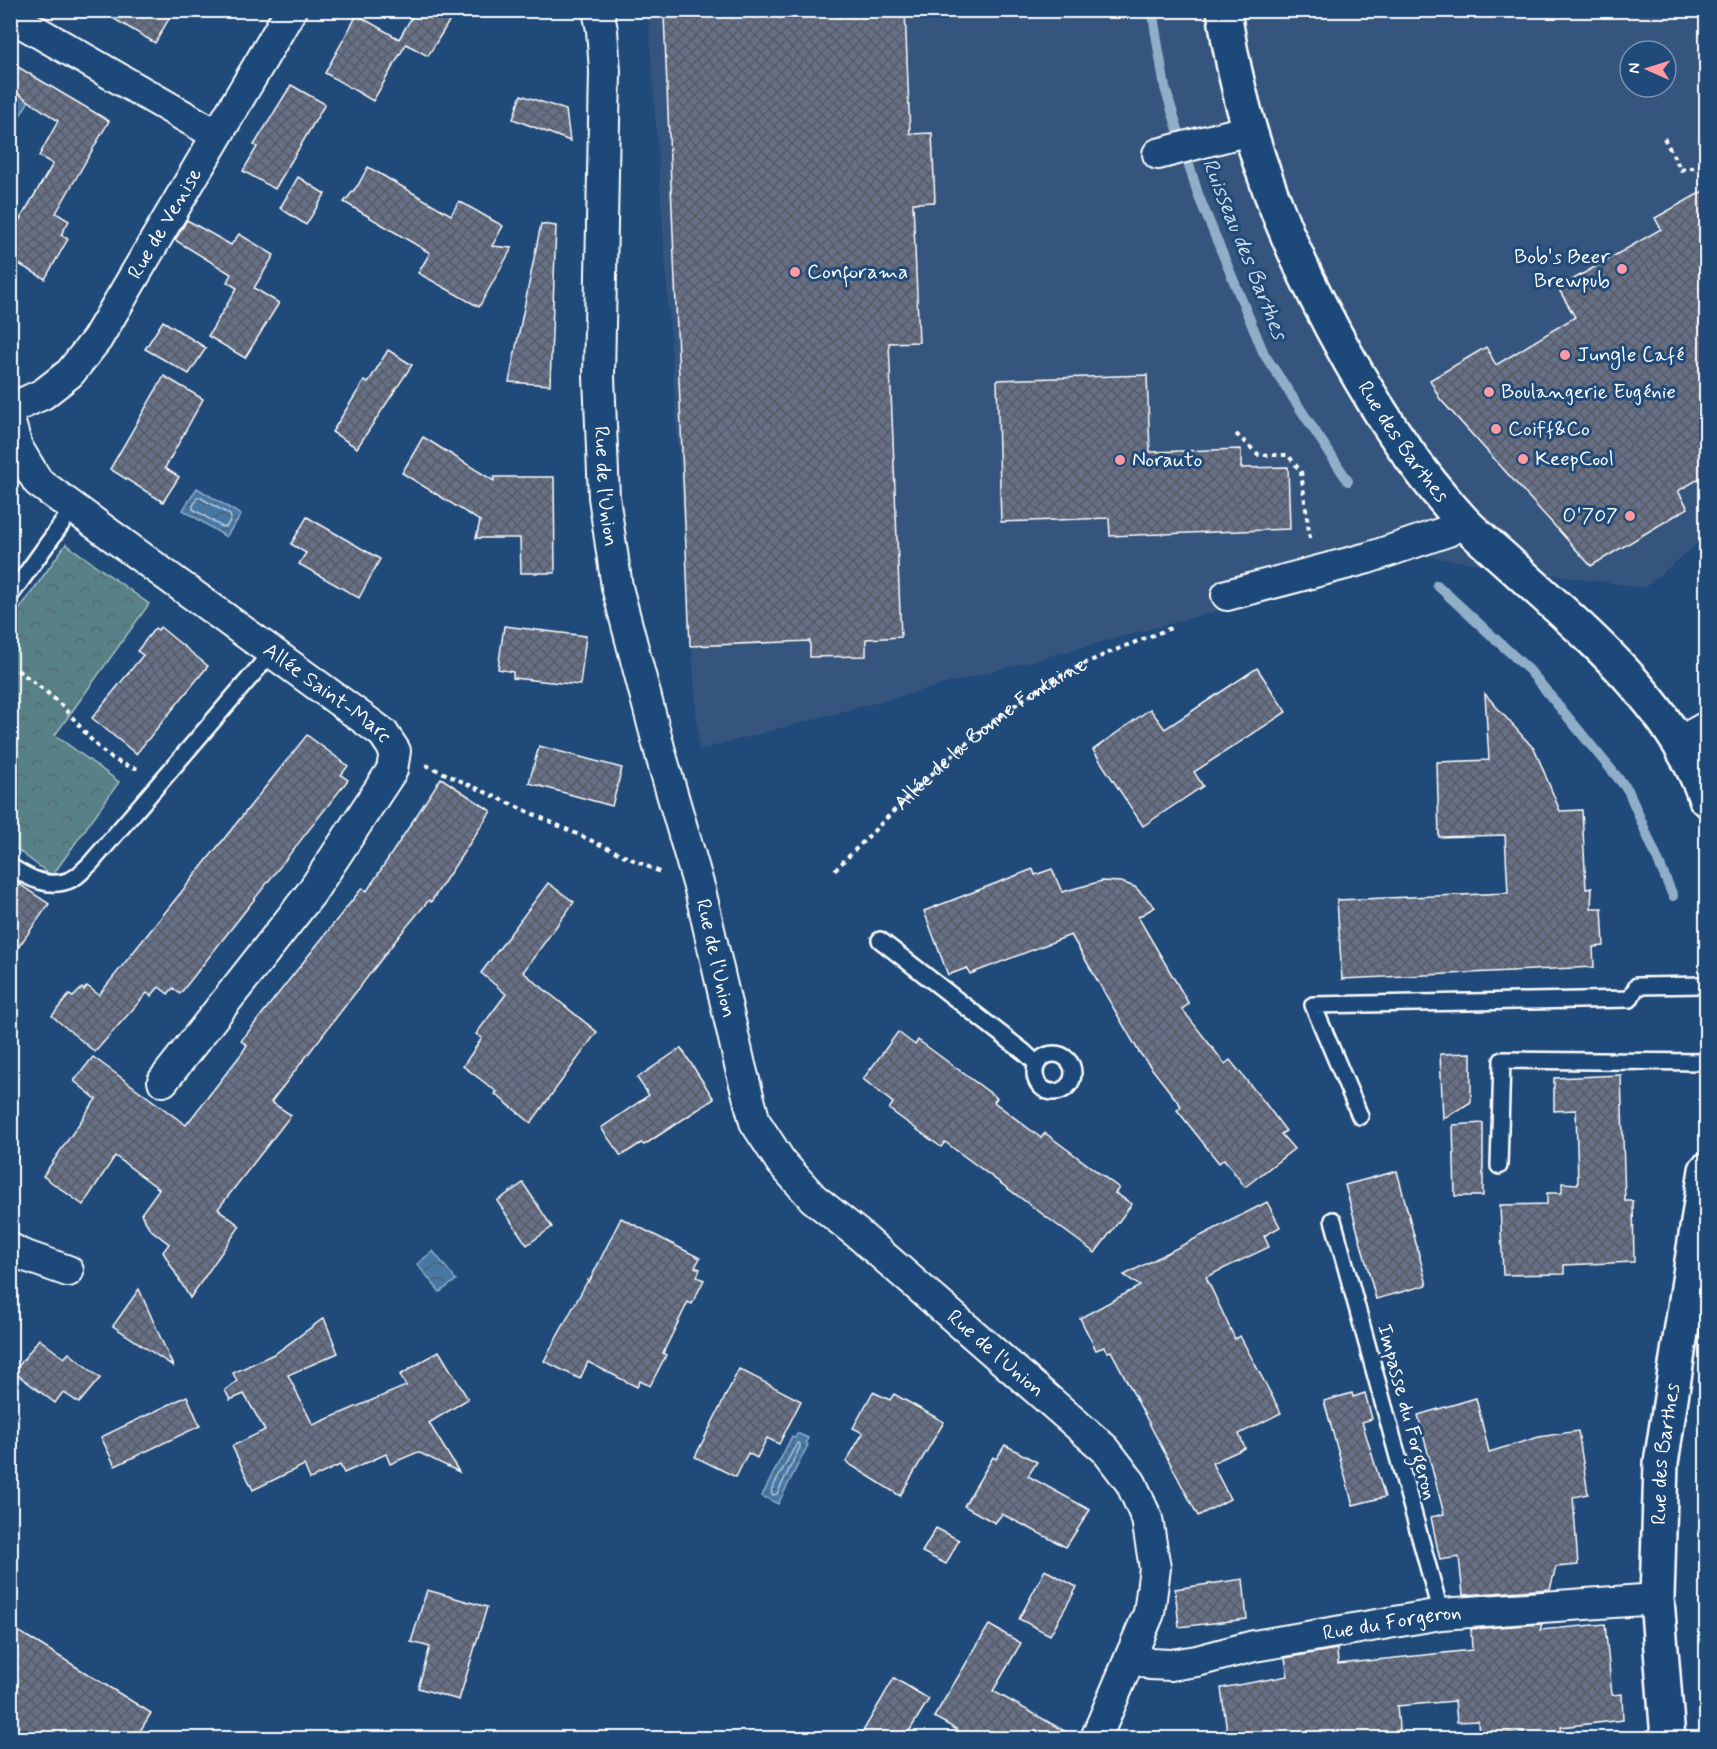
<svg xmlns="http://www.w3.org/2000/svg" width="1717" height="1749" font-family="Mynerve,sans-serif">
<style>
.built{fill:#34557e;fill-rule:evenodd}
.forest{fill:url(#forest-crowns);stroke:#acc0c3;stroke-width:1.5}
.water{fill:url(#water-waves);stroke:#91aec8;stroke-width:1.5}
.lines{fill:none;stroke-linecap:round;stroke-linejoin:round}
.shore{stroke:#b5c9db;stroke-width:1.5}
.stream{stroke:#91aec8;stroke-width:10}
.building{fill:url(#building-cross-hatch);stroke:#fff;stroke-width:1.5}
.lane-casing{stroke:#fff;stroke-width:20}
.street-casing{stroke:#fff;stroke-width:34}
.secondary-casing{stroke:#fff;stroke-width:38}
.path{stroke:#fff;stroke-width:4;stroke-dasharray:4.5 4.5;stroke-linecap:butt}
.lane{stroke:#1f4a7a;stroke-width:15}
.street{stroke:#1f4a7a;stroke-width:30}
.secondary{stroke:#1f4a7a;stroke-width:33}
.poi-dot{fill:#ff9aa2;stroke:#1f4a7a;stroke-width:2}
.labels{text-anchor:middle;dominant-baseline:central;stroke-width:6;stroke-linejoin:round;paint-order:stroke}
.street-label{font-size:21px;fill:#fff;stroke:#1f4a7a}
.poi-label{font-size:21px;fill:#fff;stroke:#1f4a7a;text-anchor:start}
.water-label{font-size:22px;font-style:italic;fill:#d1dde8;stroke:#1f4a7a}
</style>
<defs>
<pattern id="forest-crowns" width="20" height="18" patternUnits="userSpaceOnUse" patternTransform="scale(1.5)"><rect width="20" height="18" fill="#598187"/><path d="M2 6a3 3 0 1 1 6 0M12 15a3 3 0 1 1 6 0" fill="none" stroke="#53696c"/></pattern>
<pattern id="water-waves" width="16" height="10" patternUnits="userSpaceOnUse" patternTransform="scale(1.5)"><rect width="16" height="10" fill="#4778a4"/><path d="M0 5q4-4 8 0t8 0" fill="none" stroke="#4a6278"/></pattern>
<pattern id="building-cross-hatch" width="8" height="8" patternUnits="userSpaceOnUse" patternTransform="scale(1.5)"><rect width="8" height="8" fill="#666f86"/><path d="M0 0l8 8M0 8l8-8" fill="none" stroke="#565a63"/></pattern>
</defs>
<rect width="100%" height="100%" fill="#1f4a7a"/>
<filter id="ink" filterUnits="userSpaceOnUse"><feTurbulence type="fractalNoise" baseFrequency=".0167" numOctaves="2"/><feDisplacementMap in="SourceGraphic" scale="12" xChannelSelector="R" yChannelSelector="G"/><feConvolveMatrix kernelMatrix="1 2 1 2 8 2 1 2 1" color-interpolation-filters="sRGB"/></filter>
<g filter="url(#ink)">
<!-- built -->
<path class="built" d="M648 11H1706V537L1644 588 1423 556 699 750ZM1630 51H1666V87H1630Z"/>
<!-- forest -->
<path class="forest" d="M66 544 149 604 55 735 119 782 52 876 11 845V621Z"/>
<!-- water -->
<g class="water">
<path d="M23 82 36 89 11 131V102Z"/>
<path d="M197 488 241 515 226 537 183 510Z"/>
<path d="M433 1251 456 1280 440 1292 417 1264Z"/>
<path d="M797 1433 808 1438 806 1443 808 1445 778 1504 762 1496 792 1436 795 1438Z"/>
</g>
<g class="lines">
<!-- shore -->
<g class="shore">
<path d="M197 498H201L230 515 231 519 226 527H222L193 509V506Z"/>
<path d="M797 1443 800 1444V1447L777 1494 773 1495 771 1491Z"/>
</g>
<!-- stream -->
<g class="stream">
<path d="M1152 10 1165 88 1199 197 1264 354 1348 481"/>
<path d="M1437 585 1529 670 1628 790 1673 896"/>
</g>
</g>
<!-- building -->
<g class="building">
<path d="M99 10H174L155 43Z"/>
<path d="M416 10H456L428 56 406 44 373 101 325 73 357 15 399 39Z"/>
<path d="M706 10H905L910 134 932 133 935 202 913 203 919 342 889 343 901 637 866 639V656L810 657V641L690 646 664 15 706 13Z"/>
<path d="M18 67 109 121 56 213 69 221 61 235 68 239 45 279 10 259V236L53 164 39 156 58 121 10 88V79Z"/>
<path d="M291 85 325 104 275 189 243 171 257 147 254 145Z"/>
<path d="M521 95 566 110 570 141 513 119Z"/>
<path d="M368 167 451 215 459 201 503 226 492 246 512 248 479 307 418 273 430 253 344 202 358 185Z"/>
<path d="M298 177 325 194 306 225 280 208Z"/>
<path d="M1707 189V474L1678 491 1688 508 1591 566 1440 399 1430 380 1486 347 1496 365 1575 317 1558 288 1661 229 1655 218Z"/>
<path d="M187 220 231 245 239 234 274 255 254 288 279 303 245 358 208 336 237 288 227 282 231 274 175 240Z"/>
<path d="M541 224 556 226 550 385 509 382Z"/>
<path d="M163 321 206 348 189 374 145 349Z"/>
<path d="M388 350 412 365 357 448 332 432 364 381 368 383Z"/>
<path d="M1147 375 1150 452 1241 449V468L1288 467 1290 529 1110 536 1109 518 1001 522 997 380Z"/>
<path d="M164 376 203 399 165 468 179 477 163 502 110 469Z"/>
<path d="M423 437 494 481V477H554L555 573H521L520 538H476L480 521 402 473Z"/>
<path d="M307 517 380 559 359 598 299 564 306 553 291 544Z"/>
<path d="M504 626 586 636 580 685 513 678V672L498 669Z"/>
<path d="M160 627 208 666 136 754 92 718 143 655 137 651 155 628 158 630Z"/>
<path d="M1257 668 1286 712 1194 772 1203 786 1143 826 1093 750 1150 709 1165 729Z"/>
<path d="M1485 694 1535 750 1560 811 1582 810 1586 889 1592 888 1591 908H1602L1604 946 1593 947 1594 967 1342 979 1337 900 1508 893 1505 835 1439 837 1437 762 1489 760Z"/>
<path d="M307 735 348 766 341 775 348 780 180 994 173 988 168 994 159 987 151 996 147 993 95 1052 52 1016 69 995 73 997 82 988 84 990 87 986 99 995Z"/>
<path d="M539 746 622 768 612 806 529 783Z"/>
<path d="M441 778 491 811 431 902 429 900 403 931 271 1102 291 1115 218 1209 240 1226 190 1298 163 1252 169 1244 150 1229 141 1214 159 1189 115 1156 83 1205 43 1176 96 1099 74 1081 93 1057 186 1125 242 1053 247 1045 241 1041 270 1004 362 888 367 891Z"/>
<path d="M1033 869 1035 875 1052 869 1062 892 1102 881 1121 882 1135 887 1155 907 1138 917 1189 1004 1182 1009 1225 1064 1230 1060 1265 1103 1286 1131 1281 1134 1294 1149 1245 1187 1224 1159 1219 1163 1177 1110 1181 1106 1139 1052 1071 935 970 974 967 968 948 975 924 911Z"/>
<path d="M10 878 49 904 10 959Z"/>
<path d="M548 883 574 902 523 972 597 1032 531 1123 495 1094 497 1092 463 1066 482 1038 476 1034 506 994 481 973Z"/>
<path d="M898 1032 915 1045 918 1040 997 1098 994 1102 1041 1138 1045 1133 1119 1188 1115 1193 1132 1204 1095 1253 945 1142 941 1147 889 1109 893 1103 863 1079Z"/>
<path d="M681 1048 714 1099 644 1145 641 1143 621 1156 601 1128 649 1095 637 1078Z"/>
<path d="M1471 1053V1102L1443 1119 1440 1054Z"/>
<path d="M1621 1075 1625 1201H1633L1634 1262 1564 1265V1274L1503 1275 1500 1205 1547 1204V1193H1562V1183L1578 1184 1576 1110 1554 1111V1078Z"/>
<path d="M1483 1123V1196H1455L1453 1125Z"/>
<path d="M1397 1171 1427 1285 1376 1299 1345 1185Z"/>
<path d="M523 1183 552 1227 527 1245 497 1201Z"/>
<path d="M1267 1202 1280 1227 1264 1236 1269 1247 1206 1277 1235 1339 1240 1336 1281 1413 1239 1434 1245 1448 1212 1463 1230 1499 1198 1516 1111 1351 1108 1352 1104 1347 1096 1350 1080 1318 1140 1286 1124 1275Z"/>
<path d="M621 1218 700 1258 695 1267 700 1269 697 1277 704 1280 692 1304 688 1302 663 1353 666 1355 650 1386 640 1381 637 1387 588 1362 580 1379 544 1361 588 1280 589 1282Z"/>
<path d="M139 1289 173 1366 113 1326Z"/>
<path d="M324 1318 338 1353 288 1375 313 1425 406 1386 400 1375 439 1351 468 1399 429 1423 459 1472 418 1452 390 1464 386 1454 344 1473 340 1465 310 1479 304 1465 253 1490 232 1446 265 1430 244 1394 230 1400 225 1390 237 1381 233 1373 276 1353Z"/>
<path d="M39 1339 64 1358 69 1353 100 1378 79 1403 63 1392 55 1403 14 1372Z"/>
<path d="M739 1369 801 1401 779 1444 767 1438 757 1458 748 1453 736 1477 695 1457Z"/>
<path d="M873 1392 890 1400 894 1394 944 1422 900 1496 846 1462 863 1433 853 1428Z"/>
<path d="M1352 1393 1353 1397 1365 1393 1372 1419 1362 1422 1385 1497 1353 1505 1324 1401Z"/>
<path d="M187 1396 200 1426 115 1466 101 1437Z"/>
<path d="M1476 1398 1489 1452 1539 1437 1578 1431 1588 1494 1573 1497 1578 1565 1556 1567 1550 1589 1463 1595 1459 1557 1440 1560 1431 1517 1444 1514 1418 1415Z"/>
<path d="M1005 1445 1037 1462 1028 1476 1090 1510 1066 1547 1002 1514 995 1523 964 1506 993 1457 996 1459Z"/>
<path d="M936 1528 959 1540 946 1564 922 1552Z"/>
<path d="M1045 1570 1077 1587 1050 1635 1019 1619Z"/>
<path d="M1243 1579 1247 1619 1179 1627 1175 1589Z"/>
<path d="M427 1590 487 1607 459 1700 418 1688 430 1647 411 1642Z"/>
<path d="M1542 1624 1540 1630 1605 1624 1612 1695 1622 1694 1623 1720 1561 1727 1562 1738H1524V1732L1479 1736 1478 1721 1457 1722 1455 1701 1397 1706 1400 1738H1228L1221 1688 1288 1676 1285 1658 1337 1649 1338 1664 1472 1650 1471 1629Z"/>
<path d="M989 1625 1021 1643 993 1691 1077 1738H972L934 1717Z"/>
<path d="M10 1626 151 1713 136 1738H10Z"/>
<path d="M894 1678 929 1699 905 1738H859Z"/>
</g>
<g class="lines">
<!-- lane casing -->
<g class="lane-casing">
<g id="lane">
<path d="M10 596 73 508"/>
<path d="M10 866C28 878 50 890 72 879 79 876 85 868 90 864L272 652"/>
<path d="M880 940 1024 1052 1037 1064"/>
<circle cx="1054" cy="1073" r="19"/>
<path d="M1360 1116 1313 1005 1630 999 1637 986 1706 985"/>
<path d="M1499 1166 1502 1060 1706 1062"/>
<path d="M1333 1220 1441 1614"/>
</g>
</g>
<!-- street casing -->
<g class="street-casing">
<g id="street">
<path id="s2" d="M598 10 602 30 605 71 599 377 604 497 617 587 662 759 700 890 740 1065 755 1122 781 1162 813 1198 858 1234 1105 1449 1131 1483 1147 1519 1155 1568 1149 1613 1096 1738"/>
<path d="M10 16 217 135"/>
<path d="M1158 154 1249 130"/>
<path id="s3" d="M10 409 43 394 70 373 97 339 291 10"/>
<path id="s4" d="M10 423 17 447 38 482 383 733 395 751 392 770 311 893 163 1081"/>
<path d="M1227 595 1368 558 1448 531 1463 521"/>
<path d="M1679 742 1706 727"/>
<path d="M10 1248 20 1254 68 1271"/>
<path id="s5" d="M1131 1656 1150 1664 1171 1665 1197 1661 1254 1646 1441 1614 1657 1599"/>
</g>
</g>
<!-- secondary casing -->
<g class="secondary-casing">
<g id="secondary">
<path id="s6" d="M1224 10C1241 135 1288 252 1350 361 1382 418 1418 472 1462 520 1477 536 1495 550 1511 565 1586 634 1670 700 1706 799"/>
<path id="s7" d="M1668 1738 1657 1599 1661 1463 1706 1170"/>
</g>
</g>
<!-- path -->
<g class="path">
<path d="M1664 138 1681 170 1706 165"/>
<path d="M1236 434 1259 455H1288L1301 472 1310 539"/>
<path d="M10 665C27 677 44 689 59 703 86 729 100 763 141 769"/>
<path d="M426 765 662 873"/>
<path id="s1" d="M835 870C906 799 977 722 1066 673 1100 655 1136 642 1171 628"/>
</g>
<!-- lane -->
<use href="#lane" class="lane"/>
<!-- street -->
<use href="#street" class="street"/>
<!-- secondary -->
<use href="#secondary" class="secondary"/>
</g>
</g>
<!-- markers -->
<g class="poi-dot">
<circle cx="1622" cy="269" r="6"/>
<circle cx="795" cy="272" r="6"/>
<circle cx="1565" cy="355" r="6"/>
<circle cx="1489" cy="392" r="6"/>
<circle cx="1496" cy="429" r="6"/>
<circle cx="1523" cy="459" r="6"/>
<circle cx="1120" cy="460" r="6"/>
<circle cx="1630" cy="516" r="6"/>
</g>
<g class="labels">
<!-- street labels -->
<g class="street-label">
<text stroke="none"><textPath href="#s3" startOffset="248">Rue de Venise</textPath></text>
<text stroke="none"><textPath href="#s6" startOffset="472">Rue des Barthes</textPath></text>
<text stroke="none"><textPath href="#s2" startOffset="477">Rue de l'Union</textPath></text>
<text stroke="none"><textPath href="#s4" startOffset="424">Allée Saint-Marc</textPath></text>
<text stroke="none"><textPath href="#s1" startOffset="208">Allée de la Bonne Fontaine</textPath></text>
<text stroke="none"><textPath href="#s2" startOffset="963">Rue de l'Union</textPath></text>
<text stroke="none"><textPath href="#s2" startOffset="1467">Rue de l'Union</textPath></text>
<text transform="translate(1407 1412) rotate(75)">Impasse du Forgeron</text>
<text stroke="none"><textPath href="#s7" startOffset="285">Rue des Barthes</textPath></text>
<text stroke="none"><textPath href="#s5" startOffset="267">Rue du Forgeron</textPath></text>
</g>
<!-- poi labels -->
<g class="poi-label">
<text x="1610" y="257" text-anchor="end">Bob's Beer<tspan x="1610" dy="24">Brewpub</tspan></text>
<text x="807" y="272">Conforama</text>
<text x="1577" y="355">Jungle Café</text>
<text x="1501" y="392">Boulangerie Eugénie</text>
<text x="1508" y="429">Coiff&amp;Co</text>
<text x="1535" y="459">KeepCool</text>
<text x="1132" y="460">Norauto</text>
<text x="1618" y="516" text-anchor="end">O'707</text>
</g>
<!-- water labels -->
<g class="water-label">
<text transform="translate(1244 249) rotate(68)">Ruisseau des Barthes</text>
</g>
</g>
<!-- margin -->
<rect width="1717" height="1749" fill="none" stroke="#1f4a7a" stroke-width="36"/>
<rect x="18" y="18" width="1681" height="1713" fill="none" stroke="#fff" stroke-width="2" filter="url(#ink)"/>
<!-- north arrow -->
<g transform="translate(1648 69) rotate(273)"><circle r="28" fill="#1f4a7a" stroke="#7992af" stroke-width="1.5"/>
<path d="M0-4.5L10 22L0 15L-10 22Z" fill="#ff9aa2"/>
<text y="-9" font-size="16" font-weight="bold" text-anchor="middle" fill="#ffffff">N</text>
</g>
</svg>
